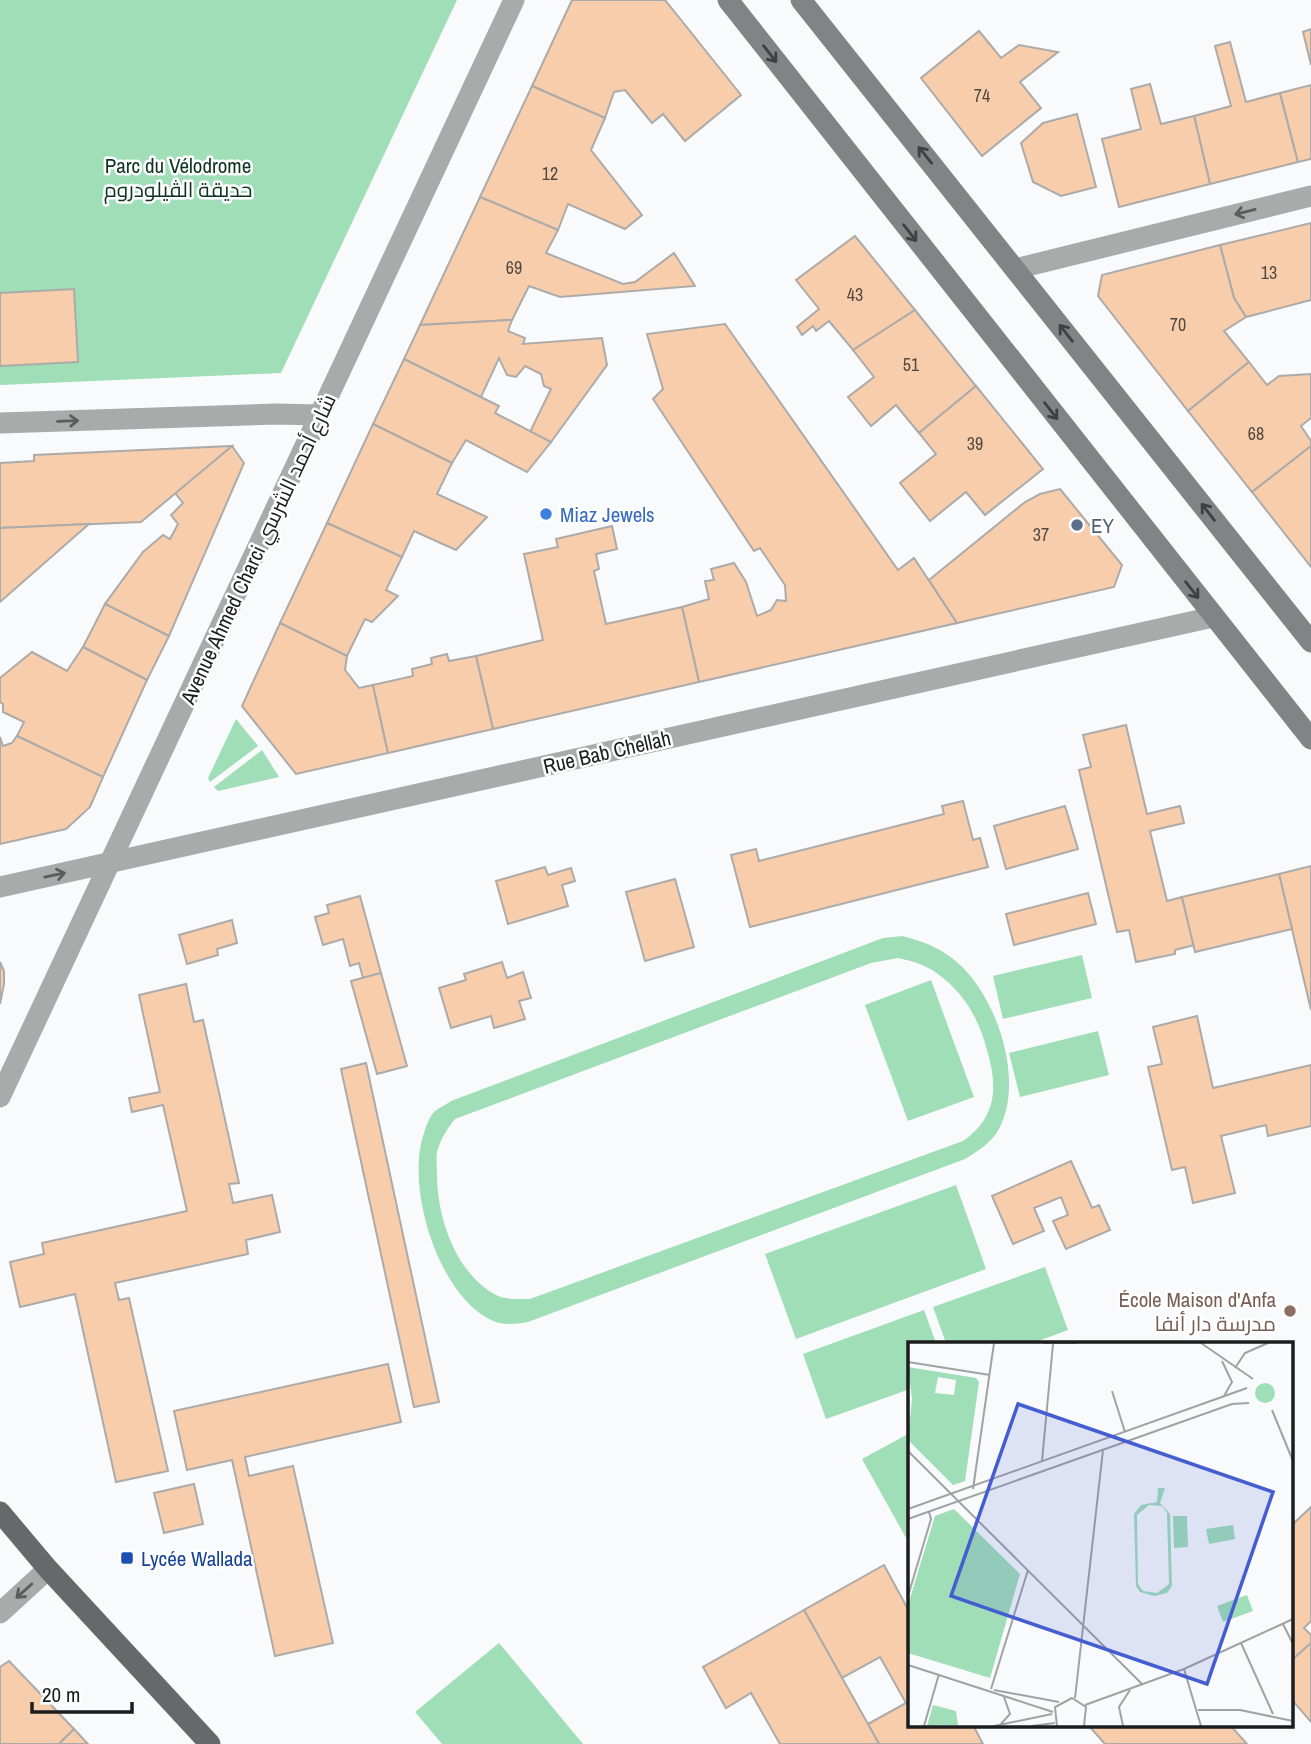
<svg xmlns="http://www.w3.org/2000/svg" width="1311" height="1744" font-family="'Archivo Narrow',Cairo,sans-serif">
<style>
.green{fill:#a0deb7;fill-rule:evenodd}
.building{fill:#f8cdac;stroke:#adaba9;stroke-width:2}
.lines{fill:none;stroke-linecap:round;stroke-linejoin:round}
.minor{stroke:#a9aaaa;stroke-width:21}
.tertiary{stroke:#a9aaaa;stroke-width:21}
.secondary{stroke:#818384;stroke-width:21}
.primary{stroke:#666869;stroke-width:21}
.oneway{stroke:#3f4141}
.oneway2{stroke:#5b5c5c}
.shop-dot{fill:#3f7fe0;stroke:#fff;stroke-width:2.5}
.service-dot{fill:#5c6f8a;stroke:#fff;stroke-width:2.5}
.education-dot{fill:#8d6e63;stroke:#fff;stroke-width:2.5}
.transit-dot{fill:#1a4fb4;stroke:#fff;stroke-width:2.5}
.labels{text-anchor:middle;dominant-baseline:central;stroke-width:5;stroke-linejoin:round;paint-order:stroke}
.number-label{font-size:18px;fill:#534941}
.park-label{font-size:21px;fill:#0e331f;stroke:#fff}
.shop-label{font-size:21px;fill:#366cbe;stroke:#fff;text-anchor:start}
.service-label{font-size:21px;fill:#4e5e75;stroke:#fff;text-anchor:start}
.street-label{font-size:21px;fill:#1c1d1d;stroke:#fff}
.education-label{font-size:21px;fill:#785e54;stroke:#fff;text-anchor:end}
.transit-label{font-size:21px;fill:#164399;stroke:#fff;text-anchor:start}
.inset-road{fill:none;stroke:#a0a2a3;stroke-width:2}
.view{fill:#445dd0;fill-opacity:0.15;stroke:#445dd0;stroke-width:3.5}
.inset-edge{fill:none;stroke:#1c1d1d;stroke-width:3.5}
</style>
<rect width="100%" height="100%" fill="#f8fafc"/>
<!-- green -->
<g class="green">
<path d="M0 0H457L281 373 0 385Z"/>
<path d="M236 719 258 746 210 782 208 778Z"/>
<path d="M262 750 279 777 218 791 214 787Z"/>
<path d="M902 936C923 941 943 949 959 964 997 998 1024 1079 1000 1127 993 1142 978 1151 965 1159L528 1322C516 1324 504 1326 491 1320 438 1295 405 1186 424 1133 426 1127 429 1118 433 1113 438 1108 446 1105 451 1101L883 938ZM898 958C912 961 926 965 938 974 964 993 979 1019 987 1050 998 1087 997 1117 963 1141L530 1299C520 1299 508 1300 498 1296 456 1275 437 1218 437 1174 437 1167 436 1159 437 1152 440 1140 447 1129 455 1119L871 963Z"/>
<path d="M1082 955 1092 998 1003 1019 993 976Z"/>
<path d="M931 980 974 1097 908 1121 865 1005Z"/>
<path d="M1098 1031 1109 1075 1020 1097 1009 1053Z"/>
<path d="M956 1185 986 1269 796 1339 765 1254Z"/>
<path d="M1045 1267 1068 1330 1033 1343H946L933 1307Z"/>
<path d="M924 1310 936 1343H910V1389L826 1419 803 1354Z"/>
<path d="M910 1433V1545L862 1459Z"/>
<path d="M499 1643 583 1744H442L415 1712Z"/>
</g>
<!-- building -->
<g class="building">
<path d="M572 0H665L741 95 685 141 663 114 652 123 625 90 614 92 605 118 532 86Z"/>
<path d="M1311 29V65L1303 32Z"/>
<path d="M979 31 1001 58 1019 45 1058 52 1020 82 1041 108 982 156 921 78Z"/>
<path d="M1230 42 1246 102 1280 93 1298 162 1210 184 1194 116 1231 106 1215 46Z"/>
<path d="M1150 84 1161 124 1194 116 1210 184 1119 207 1102 139 1141 129 1131 89Z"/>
<path d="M1311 85V159L1298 162 1280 93Z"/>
<path d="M532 86 605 118 591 150 642 215 625 229 568 204 558 230 480 197Z"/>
<path d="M1077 114 1096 187 1061 196 1033 182 1021 143 1043 123Z"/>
<path d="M480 197 558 230 546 253 623 284 635 282 674 253 695 286 560 297 529 286 512 320 420 325Z"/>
<path d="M1311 223V300L1246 317 1234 298 1220 245Z"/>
<path d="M855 236 915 310 853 350 829 321 816 331 813 326 802 335 797 327 819 309 796 280Z"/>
<path d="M1220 245 1234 298 1246 317 1224 331 1249 362 1188 411 1098 296 1102 275Z"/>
<path d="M74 289 78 362 0 366V293Z"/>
<path d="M915 310 976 386 919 433 896 405 871 426 848 397 874 377 853 350Z"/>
<path d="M512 320 508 331 525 338 523 344 602 338 607 365 551 442 530 432 551 389 544 386 541 374 525 366 516 377 507 375 499 358 481 397 404 359 420 325Z"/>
<path d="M725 324 898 570 914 558 957 623 699 682 682 607 709 599 705 581 714 580 711 569 734 563 746 582 757 616 771 610 777 600 786 601 785 585 760 548 754 551 653 399 663 389 647 334Z"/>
<path d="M404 359 499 406 495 413 551 442 527 472 466 440 452 463 373 424Z"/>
<path d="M1249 362 1267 385 1279 376 1311 374V418L1301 426 1311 441V446L1252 492 1188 411Z"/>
<path d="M976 386 1043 469 985 515 966 492 930 521 900 483 936 454 919 433Z"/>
<path d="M373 424 452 463 437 494 487 517 456 550 414 531 402 557 327 523Z"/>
<path d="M232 446 244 463 169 636 105 604 143 552 163 535 170 539 178 524 171 515 183 503 175 493Z"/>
<path d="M232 446 141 522 0 528V463L34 461V455Z"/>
<path d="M1311 446V567L1252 492Z"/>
<path d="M1060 489 1122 565 1114 587 957 623 929 580 1025 502 1040 494Z"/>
<path d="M327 523 402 557 386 590 398 596 372 622 365 619 347 656 280 623Z"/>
<path d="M89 524 0 602V528Z"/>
<path d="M612 526 617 549 596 554 599 569 594 571 606 624 682 607 699 682 493 729 476 656 543 640 524 554 558 547 556 539Z"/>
<path d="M105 604 169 636 147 680 83 647Z"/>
<path d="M280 623 347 656 345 670 359 688 373 685 388 753 296 774 242 706Z"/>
<path d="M83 647 147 680 103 777 17 736 24 722 3 712V704L0 702V678L32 652 67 671Z"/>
<path d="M447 654 449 661 476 656 493 729 388 753 373 685 413 676 412 669 432 664 431 658Z"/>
<path d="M1126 725 1147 814 1180 806 1184 823 1150 831 1167 901 1182 897 1194 945 1175 950V954L1136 962 1129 930 1117 932 1079 770 1091 767 1083 735Z"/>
<path d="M17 736 103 777 90 807 66 829 0 844V737L3 746 12 743Z"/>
<path d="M963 801 973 840 980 838 988 867 750 927 731 855 756 849 759 861 944 814 942 806Z"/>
<path d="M1065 806 1078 849 1006 869 994 826Z"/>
<path d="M1311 866V1010L1279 874Z"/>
<path d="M545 867 548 875 571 868 575 881 562 885 568 906 508 924 496 881Z"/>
<path d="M1279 874 1292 929 1195 952 1182 897Z"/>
<path d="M675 879 694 947 645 961 626 892Z"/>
<path d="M1088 893 1096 924 1014 945 1006 914Z"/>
<path d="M360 896 381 973 363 978 359 963 350 966 343 939 323 945 315 917 329 913 327 905Z"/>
<path d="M232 920 237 943 217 949 218 955 187 964 179 935Z"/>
<path d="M0 962 4 971V984L0 1004Z"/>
<path d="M502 962 507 978 523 972 531 998 519 1001 525 1019 494 1028 491 1016 451 1028 439 988 466 980 464 974Z"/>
<path d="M381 973 407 1066 377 1074 351 981Z"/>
<path d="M186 984 194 1022 203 1020 239 1183 229 1184 233 1203 272 1195 280 1232 246 1240 248 1254 115 1283 119 1300 129 1298 168 1471 116 1482 75 1294 20 1307 10 1262 44 1254 42 1243 187 1211 163 1105 132 1112 129 1098 160 1092 139 995Z"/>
<path d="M1197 1016 1213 1088 1311 1065V1126L1268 1136 1266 1125 1221 1136 1235 1193 1193 1203 1185 1167 1172 1170 1148 1067 1162 1064 1153 1027Z"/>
<path d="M366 1063 439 1402 414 1407 341 1069Z"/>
<path d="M1071 1161 1092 1208 1099 1205 1110 1230 1066 1249 1053 1221 1068 1215 1061 1197 1034 1208 1044 1231 1013 1244 992 1196Z"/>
<path d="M388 1364 401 1422 245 1457 249 1476 293 1466 333 1643 275 1656 232 1460 187 1470 174 1411Z"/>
<path d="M194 1484 203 1524 164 1533 154 1493Z"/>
<path d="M1311 1507V1621L1304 1628 1311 1635V1643L1292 1660V1525Z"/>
<path d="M884 1565 910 1613V1725H973L983 1744H879L868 1724 906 1703 880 1657 842 1678 804 1610Z"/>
<path d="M804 1610 868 1724 879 1744H780L751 1693 726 1708 703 1667Z"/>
<path d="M1311 1643V1722L1292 1700V1660Z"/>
<path d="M9 1661 74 1729 59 1744H0V1667Z"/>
<path d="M1090 1725H1230L1247 1744H1105L1089 1726Z"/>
<path d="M74 1729 88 1744H59Z"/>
</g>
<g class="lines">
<!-- minor -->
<g class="minor">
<path d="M1015 269 1311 196"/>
<path d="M0 423 276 414 320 415"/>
<path d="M0 887 1213 617"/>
<path d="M0 1613 48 1569"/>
</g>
<!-- tertiary -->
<path class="tertiary" d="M0 1097 514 0"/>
<!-- secondary -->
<g class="secondary">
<path d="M728 0 1311 739"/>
<path d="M801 0 1311 642"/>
</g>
<!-- primary -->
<path class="primary" d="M0 1512 48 1569 210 1744"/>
</g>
<!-- one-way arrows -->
<defs><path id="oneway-shaft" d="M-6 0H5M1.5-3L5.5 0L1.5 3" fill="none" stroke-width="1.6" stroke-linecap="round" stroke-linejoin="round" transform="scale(1.75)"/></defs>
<g class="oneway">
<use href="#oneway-shaft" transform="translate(770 54) rotate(52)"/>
<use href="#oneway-shaft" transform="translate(925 155) rotate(-129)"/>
<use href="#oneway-shaft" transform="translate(910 233) rotate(52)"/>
<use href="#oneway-shaft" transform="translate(1066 333) rotate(-128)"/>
<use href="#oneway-shaft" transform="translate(1051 411) rotate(52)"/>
<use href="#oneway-shaft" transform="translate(1208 512) rotate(-128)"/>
<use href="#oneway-shaft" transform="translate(1192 590) rotate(52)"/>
</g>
<g class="oneway2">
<use href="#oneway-shaft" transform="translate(1245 212) rotate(166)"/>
<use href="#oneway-shaft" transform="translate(68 421) rotate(-2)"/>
<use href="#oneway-shaft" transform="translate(55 875) rotate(-12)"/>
<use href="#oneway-shaft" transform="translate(24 1591) rotate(138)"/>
</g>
<!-- markers -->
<circle class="shop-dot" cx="546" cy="514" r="7"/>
<circle class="service-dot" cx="1077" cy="525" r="7"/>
<circle class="education-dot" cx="1290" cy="1311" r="7"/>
<rect class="transit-dot" x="120" y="1551" width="14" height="14" rx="3.5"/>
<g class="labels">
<!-- number labels -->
<g class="number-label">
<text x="982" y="95">74</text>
<text x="550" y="173">12</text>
<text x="514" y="267">69</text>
<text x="1269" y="272">13</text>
<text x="855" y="294">43</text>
<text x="1178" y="324">70</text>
<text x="911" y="364">51</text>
<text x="1256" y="433">68</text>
<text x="975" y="443">39</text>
<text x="1041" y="534">37</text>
</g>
<!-- park labels -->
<g class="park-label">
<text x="178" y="165">Parc du Vélodrome<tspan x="178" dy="24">حديقة الڤيلودروم</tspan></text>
</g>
<!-- shop labels -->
<g class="shop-label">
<text x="560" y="514">Miaz Jewels</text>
</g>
<!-- service labels -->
<g class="service-label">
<text x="1091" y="525">EY</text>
</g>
<!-- street labels -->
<g class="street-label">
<text transform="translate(258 549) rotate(-65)">Avenue Ahmed Charci شارع أحمد الشرسي</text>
<text transform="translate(607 752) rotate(-13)">Rue Bab Chellah</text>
</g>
<!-- education labels -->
<g class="education-label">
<text x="1276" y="1299">École Maison d'Anfa<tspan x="1276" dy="24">مدرسة دار أنفا</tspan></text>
</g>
<!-- transit labels -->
<g class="transit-label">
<text x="141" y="1558">Lycée Wallada</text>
</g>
</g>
<!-- overview -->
<g transform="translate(908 1342)">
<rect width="385" height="385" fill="#f8fafc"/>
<path d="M0 25 68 36 71 40 57 139 45 143 0 98 4 57ZM30 35 48 38 46 53 27 51ZM347 51a10 10 0 1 1 20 0a10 10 0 1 1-20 0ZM250 146H257L252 161 262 172 264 244 259 251 246 254 232 250 228 244 226 172 233 163 249 160ZM241 163 254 164 259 171 261 242 249 251 235 249 230 242 229 173ZM46 167 112 232 82 336 0 311V263L27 174ZM265 174H279L280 205 266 206ZM325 183 327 197 301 202 298 187ZM339 253 345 269 315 280 309 264ZM25 363 48 369 50 383 19 384Z" fill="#a0deb7" fill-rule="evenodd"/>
<path class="inset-road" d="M135 1H169M293 1 345 37M314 19 324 40 316 54M0 20 82 33M327 26 337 11 360 1M204 49 217 90M364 68 385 119M0 109 235 343M134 119 145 2M65 147 86 1M0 167 339 46M0 177 324 62 341 61M0 254 23 177 21 170M375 282 385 302M333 301 365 372M0 323 145 370M276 327 293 384M83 347 120 228M86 348 151 360M167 356 195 108M177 363 276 327 385 277M290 368H332L385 379M92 383 102 372 96 355M16 384 31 332M86 384 144 372M124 384 147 381M149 384 147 365 164 356 178 365 176 384M215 384 211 365 222 348"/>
<path class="view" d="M110 62 365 150 299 342 43 254Z"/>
<rect width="385" height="385" class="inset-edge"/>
</g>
<!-- scale -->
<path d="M32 1702v10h100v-10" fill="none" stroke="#1c1d1d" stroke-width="3.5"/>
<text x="42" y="1702" font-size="21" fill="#1c1d1d" stroke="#ffffff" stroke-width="5" paint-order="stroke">20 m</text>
</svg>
